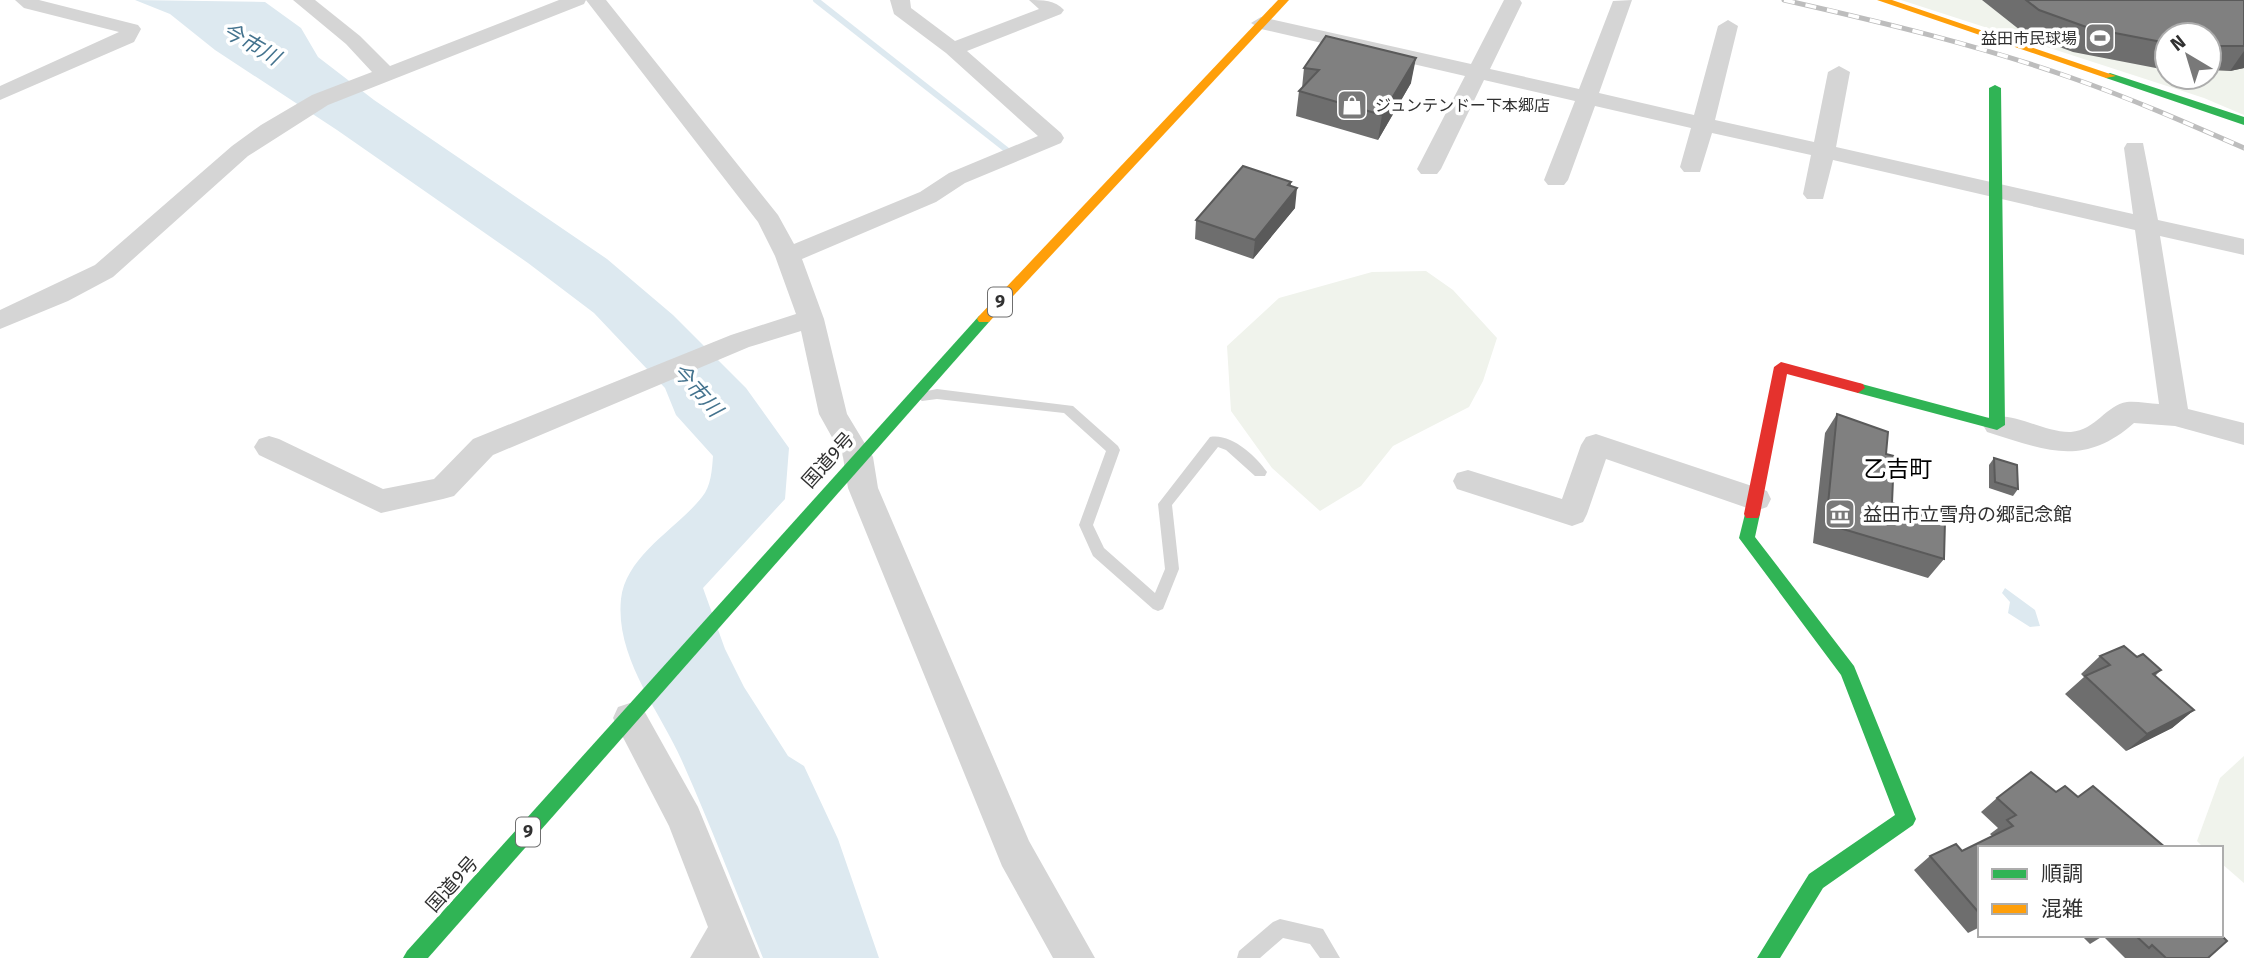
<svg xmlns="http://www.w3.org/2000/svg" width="2244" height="958" font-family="'Fira Sans','Noto Sans JP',sans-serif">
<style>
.green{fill:#f0f3ec;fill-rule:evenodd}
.water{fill:#dde9f0}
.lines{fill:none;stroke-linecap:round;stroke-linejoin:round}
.stream{stroke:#dde9f0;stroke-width:6}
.lane{fill:#d5d5d5;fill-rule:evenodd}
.street{fill:#d5d5d5;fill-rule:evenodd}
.fast{fill:#30b455;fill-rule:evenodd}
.slow{fill:#ff9f0a;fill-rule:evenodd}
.jam{fill:#e5322d;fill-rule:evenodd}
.rail-casing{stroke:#bdbdbd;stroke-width:5}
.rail{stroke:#fff;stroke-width:3.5;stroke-dasharray:11;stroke-linecap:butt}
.wall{fill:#6e6e6e}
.shaded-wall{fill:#5a5a5a}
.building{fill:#808080;stroke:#5a5a5a;stroke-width:2}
.labels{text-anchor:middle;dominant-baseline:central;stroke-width:7;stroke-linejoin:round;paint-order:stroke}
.far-poi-label{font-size:16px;fill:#313131;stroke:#fff;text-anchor:end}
.shield{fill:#fff;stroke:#6f6f6f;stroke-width:2}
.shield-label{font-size:18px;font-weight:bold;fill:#313131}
.street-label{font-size:19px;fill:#313131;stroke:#fff}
.poi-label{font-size:19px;fill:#313131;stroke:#fff;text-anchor:start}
.water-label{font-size:21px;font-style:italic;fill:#44738e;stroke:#fff}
.quarter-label{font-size:23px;fill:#000;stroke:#fff}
</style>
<rect width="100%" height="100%" fill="#fff"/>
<!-- green -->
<g class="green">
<path d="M1901 0H2244V115L2204 98ZM2167 35H2209V77H2167Z"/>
<path d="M1426 271 1453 290 1497 338 1483 381 1469 407 1393 446 1361 486 1320 511 1272 468 1231 411 1227 346 1279 298 1372 272Z"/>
<path d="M2244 756V883L2221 863V848H2204L2197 841 2220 778Z"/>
</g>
<!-- water -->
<g class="water">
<path d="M135 0 265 2 301 28 318 57 374 100 607 259 673 315 746 388 789 448 785 499 703 588 725 649 744 687 788 756 804 766 838 839 879 958H763C736 892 711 826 682 761 660 711 615 658 621 599 626 555 678 528 702 497 711 486 712 470 713 456L676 415 665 388 594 313 528 263 337 130 215 50 170 14Z"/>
<path d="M2005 588 2035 610 2040 626 2030 627 2008 613 2010 602 2002 593Z"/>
</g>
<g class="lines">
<!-- stream -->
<path class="stream" d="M816 0 1008 151"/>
<!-- lane -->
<g class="lane">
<path d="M937 389 1073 406 1118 446 1120 450 1093 525 1104 548 1155 593 1165 569 1158 504 1210 437C1231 433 1256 456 1267 472L1265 476H1255L1226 450 1218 447 1172 505 1179 569 1163 609 1158 611 1153 609 1093 556 1079 525 1106 451 1064 413 937 399 922 401 915 396 917 393Z"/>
<path d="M1280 919 1323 929 1340 958H1320L1310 944 1283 938 1260 958H1237L1239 951 1273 922Z"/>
</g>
<!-- street -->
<g class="street">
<path d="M15 0H39L138 25 141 29 134 42 0 100V86L119 32 24 8Z"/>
<path d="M293 0H315L360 36 390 66 559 0H606L778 215 794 244 920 192 949 173 1038 136 946 53 894 14 890 0H910L911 8 955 41 1039 9 1029 0C1043 0 1055 0 1064 10L1061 14 967 51 1061 133 1064 138 1061 143 965 183 936 202 802 259 824 319 847 414 873 457 878 488 1029 841 1095 958H1053L1002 866 848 488 843 457 819 414 801 331 749 347 493 455 454 496 443 499 381 513 259 455 254 447 259 439 269 436 279 439 383 489 434 479 473 439 731 335 796 314 775 256 758 222 586 0 584 4 328 105 248 156 113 277 68 301 0 329V310L95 265 232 146 261 125 312 95 372 72 346 44Z"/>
<path d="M1504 0H1520L1522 3 1490 69 1579 89 1613 1 1632 0 1599 93 1694 115 1718 26 1728 20 1738 26 1715 120 1814 142 1828 72 1839 66 1850 72 1836 147 2133 214 2124 148 2127 143H2143L2158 220 2244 239V255L2160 236 2188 409 2244 423V445L2175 426 2134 423C2083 468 2045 450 1987 432L1983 425 1987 418C2013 410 2043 433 2071 432 2096 430 2106 405 2127 402 2137 401 2149 404 2159 404L2135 230 1833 160 1823 199H1807L1803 194 1811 155 1712 133 1700 172H1684L1680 167 1691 128 1595 106 1568 180 1564 185H1548L1544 180 1575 101 1484 80 1441 169 1437 174H1421L1417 169 1465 76 1261 29 1251 23 1261 17 1471 64Z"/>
<path d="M1596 434 1767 491 1771 499 1767 507 1756 511 1606 459 1587 514 1583 522 1572 526 1457 489 1453 481 1457 473 1468 470 1562 499 1581 445 1586 437Z"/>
<path d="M630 703 642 707 698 807 760 958H690L708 927 669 826 613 718 618 707Z"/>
</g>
<!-- fast -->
<g class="fast">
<path d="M2110 73 2244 117V125L2106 78 2104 76Z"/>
<path d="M1995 85 2001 88 2005 425 1997 430 1858 393 1851 388 1858 383 1989 418V88Z"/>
<path d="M984 314 991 319 989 322 428 958H403L407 951 979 316Z"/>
<path d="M1752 508 1758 510 1760 514 1755 537 1854 666 1916 819 1913 825 1823 888 1780 958H1757L1809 874 1895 815 1841 675 1739 538 1746 510Z"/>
</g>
<!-- slow -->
<g class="slow">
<path d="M1278 0H1289L989 322H979L977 319 979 316Z"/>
<path d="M1877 0H1892L2116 76 2106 78Z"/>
</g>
<!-- jam -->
<path class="jam" d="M1781 362 1863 384 1865 388 1858 393 1787 374 1760 514 1758 518H1746L1744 514 1774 367Z"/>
<!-- rail casing -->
<g class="rail-casing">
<path id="rail" d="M1784 0C1881 22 1978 45 2072 78 2130 98 2187 123 2244 148"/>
</g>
<!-- rail -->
<use href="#rail" class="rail"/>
</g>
<!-- wall -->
<g class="wall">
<path d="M1982 0H2244V68L2230 71 2209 70V35H2167V69H2161L2073 52 2025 34Z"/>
<path d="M1304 68 1411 83 1378 140 1296 116 1299 91 1302 88Z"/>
<path d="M1291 182 1290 186 1295 208 1253 259 1195 239 1196 220Z"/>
<path d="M1837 414 1886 454 1892 503 1944 559 1928 578 1813 543 1825 433Z"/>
<path d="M1994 458 2018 489 2013 496 1989 488V465Z"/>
<path d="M2100 656 2137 657 2161 670 2155 676 2194 710 2172 728 2126 751 2065 694 2084 677 2081 674Z"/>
<path d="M2056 792 2078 797 2166 848H1980V927L1968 933 1914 870 1930 856 1962 851 1992 836 1990 834 1998 828 1981 812 1997 798Z"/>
<path d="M2081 935H2221L2208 958H2125L2103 936 2090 944Z"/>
</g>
<!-- shaded-wall -->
<g class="shaded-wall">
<path d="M2244 51V68L2230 71Z"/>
<path d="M1416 58 1411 83 1378 140 1382 115Z"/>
<path d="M1291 182 1289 199 1297 188 1295 208 1253 259 1255 240Z"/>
<path d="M2194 710 2172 728 2126 751 2147 734Z"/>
</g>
<!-- building -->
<g class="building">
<path d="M2026 0H2244V46H2209V35H2167V43L2089 28 2039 10Z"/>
<path d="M1326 36 1416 58 1382 115 1299 91 1319 70 1304 68Z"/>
<path d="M1243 166 1291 182 1288 185 1297 188 1255 240 1196 220Z"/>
<path d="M1837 414 1888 432 1886 454 1894 456 1892 503 1945 521 1944 559 1826 524Z"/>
<path d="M1994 458 2017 465 2018 489 1995 482Z"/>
<path d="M2124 646 2137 657 2143 654 2161 670 2153 674 2194 710 2147 734 2085 676 2110 665 2100 656Z"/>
<path d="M2031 772 2056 792 2065 786 2078 797 2093 786 2166 848H1980V914L1930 856 1956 844 1962 851 2013 826 2007 820 2016 815 1997 798Z"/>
<path d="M2135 935H2221L2227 941 2208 958H2166L2152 945 2149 948Z"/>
</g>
<!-- icons -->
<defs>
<g id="stadium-square" transform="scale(1.575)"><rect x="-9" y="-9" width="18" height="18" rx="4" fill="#797979" stroke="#fff"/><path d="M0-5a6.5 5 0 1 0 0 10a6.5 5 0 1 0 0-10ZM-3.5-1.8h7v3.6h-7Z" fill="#fff"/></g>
<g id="shop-square" transform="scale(1.575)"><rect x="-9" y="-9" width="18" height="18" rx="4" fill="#797979" stroke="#fff"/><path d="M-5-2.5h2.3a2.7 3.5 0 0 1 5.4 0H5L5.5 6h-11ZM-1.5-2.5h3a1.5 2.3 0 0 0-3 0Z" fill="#fff"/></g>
<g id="museum-square" transform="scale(1.575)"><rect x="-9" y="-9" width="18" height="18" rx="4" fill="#797979" stroke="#fff"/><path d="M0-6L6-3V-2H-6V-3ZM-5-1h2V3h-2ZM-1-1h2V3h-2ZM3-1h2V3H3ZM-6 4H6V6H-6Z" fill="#fff"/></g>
</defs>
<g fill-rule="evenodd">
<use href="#stadium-square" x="2100" y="38"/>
<use href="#shop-square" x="1352" y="105"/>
<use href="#museum-square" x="1840" y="514"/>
</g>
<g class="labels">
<!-- far-poi labels -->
<g class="far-poi-label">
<text x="2077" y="38">益田市民球場</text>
<text x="1375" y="105" text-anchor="start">ジュンテンドー下本郷店</text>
</g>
<!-- shield labels -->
<g class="shield">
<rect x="988" y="287.5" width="24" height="29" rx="5"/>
<rect x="516" y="817.5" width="24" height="29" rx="5"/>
</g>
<g class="shield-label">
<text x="1000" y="302">9</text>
<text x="528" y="832">9</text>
</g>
<!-- street labels -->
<g class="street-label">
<text transform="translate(828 460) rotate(-48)">国道9号</text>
<text transform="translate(452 884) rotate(-48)">国道9号</text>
</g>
<!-- poi labels -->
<g class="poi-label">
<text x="1863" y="514">益田市立雪舟の郷記念館</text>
</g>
<!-- water labels -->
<g class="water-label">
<text transform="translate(251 44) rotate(30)">今市川</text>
<text transform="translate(697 390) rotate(48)">今市川</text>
</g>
<!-- quarter labels -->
<g class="quarter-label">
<text x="1898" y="469">乙吉町</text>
</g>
</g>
<!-- legend -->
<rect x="1978" y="846" width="245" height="91" fill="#ffffff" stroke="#adadad" stroke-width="2"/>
<rect x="1992" y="869" width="35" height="10" fill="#30b455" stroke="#adadad" stroke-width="2"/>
<text x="2041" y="881" font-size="21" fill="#313131">順調</text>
<rect x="1992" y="904" width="35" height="10" fill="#ff9f0a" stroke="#adadad" stroke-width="2"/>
<text x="2041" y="916" font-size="21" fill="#313131">混雑</text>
<!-- north arrow -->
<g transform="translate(2188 56) rotate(322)"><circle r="33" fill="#ffffff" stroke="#adadad" stroke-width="2"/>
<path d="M0-5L12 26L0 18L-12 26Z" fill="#797979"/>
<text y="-10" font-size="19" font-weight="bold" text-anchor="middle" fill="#313131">N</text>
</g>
</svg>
